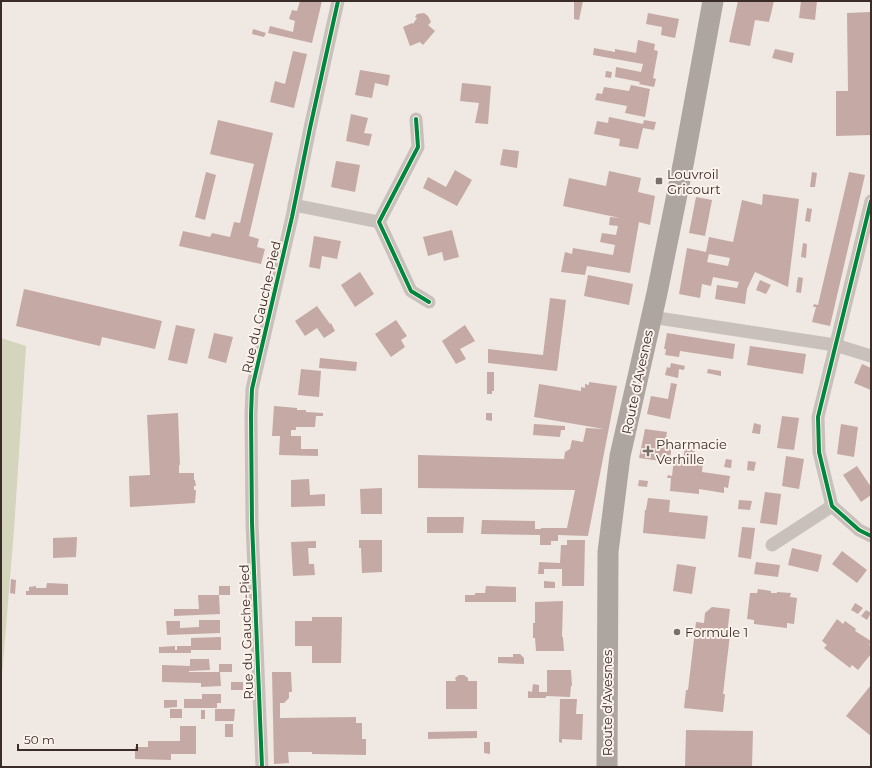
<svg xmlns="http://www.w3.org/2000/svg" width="872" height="768" font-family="Montserrat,sans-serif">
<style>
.green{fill:#d4d5bc}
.building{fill:#c5a9a4;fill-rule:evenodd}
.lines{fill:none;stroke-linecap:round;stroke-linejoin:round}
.minor{stroke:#c9c0bc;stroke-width:13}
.primary{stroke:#aea5a1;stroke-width:21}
.cycleway-casing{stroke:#fbf2eb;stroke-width:6}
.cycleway{stroke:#00873e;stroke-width:4}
.poi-dot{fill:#7a6e6a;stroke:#fbf2eb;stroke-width:1.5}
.labels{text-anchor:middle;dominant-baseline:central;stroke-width:4;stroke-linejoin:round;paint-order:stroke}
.poi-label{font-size:13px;fill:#3b2c29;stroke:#fbf2eb;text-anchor:start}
.street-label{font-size:13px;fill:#3b2c29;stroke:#fbf2eb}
</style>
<rect width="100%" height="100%" fill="#f0e8e3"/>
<!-- green -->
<path class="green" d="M1 338 26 346 14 530 1 687Z"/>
<!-- building -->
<g class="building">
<path d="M300 1H322L312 43 268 33 270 26 293 32 295 21 289 19 292 10 297 11Z"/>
<path d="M574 1H583L579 20 574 19Z"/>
<path d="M738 1H774L769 22 755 20 750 46 729 42Z"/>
<path d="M801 1H817L815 20 799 18Z"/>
<path d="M871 12V135L836 136V91H848L847 13Z"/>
<path d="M424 13 428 16 431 22 428 25 435 31 423 45 420 42 410 46 403 27 412 23 413 24 417 18 415 17 417 14Z"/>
<path d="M648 13 679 19 675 38 661 35 662 27 646 24Z"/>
<path d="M253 29 266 33 264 37 252 34Z"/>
<path d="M638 40 655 44 654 50 658 51 653 78 656 79 654 87 639 84 640 82 615 77 616 67 641 72 643 64 593 55 594 48 615 52V49L636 53Z"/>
<path d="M775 49 794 53 792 63 772 58Z"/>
<path d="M293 51 307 54 294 108 270 102 275 81 285 84Z"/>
<path d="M360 70 390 75 388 86 375 83 372 98 355 95Z"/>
<path d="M606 71 612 72 611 78 605 77Z"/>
<path d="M462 83 491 86 488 124 475 123 479 103 460 101Z"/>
<path d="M631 85 650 89 645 117 625 113 627 106 595 100 597 93 602 94 604 87 629 91Z"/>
<path d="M351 114 368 118 364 133 372 134 369 146 346 141Z"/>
<path d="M609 117 643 124 644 120 656 122 654 130 643 128 638 149 619 146 620 139 594 134 597 121 608 123Z"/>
<path d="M218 120 273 133 249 236 259 239 257 247 265 249 261 264 179 246 183 231 210 237 212 233 230 237 234 222 240 223 254 164 210 154Z"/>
<path d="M503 149 519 151 517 168 500 165Z"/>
<path d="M336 161 360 165 355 192 331 187Z"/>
<path d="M455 170 472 180 457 206 423 188 428 177 446 187Z"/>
<path d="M609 171 641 178 638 192 655 196 650 225 639 222 630 273 587 266 585 275 561 272 565 252 572 254 573 248 613 255 615 245 600 242 602 233 616 235 618 226 609 225 610 217 620 218 563 206 569 178 606 186Z"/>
<path d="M206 172 216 175 205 220 195 217Z"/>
<path d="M812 172 817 173 815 187H810Z"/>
<path d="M849 172 865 175 830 326 812 322 816 307H813L814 304 818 305Z"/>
<path d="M763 194 799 199 788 287 755 272 747 289 745 304 715 299 717 285 737 288 739 282 713 277 711 286 702 284 700 298 679 294 687 248 706 252 709 237 733 242 742 200 762 205ZM709 254 730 258 728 266 707 262Z"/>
<path d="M696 197 712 200 705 236 689 233Z"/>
<path d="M807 208 812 209 810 222 805 221Z"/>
<path d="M452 230 459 257 444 261 442 252 428 256 423 237Z"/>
<path d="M314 236 341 241 337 259 322 256 320 269 309 267Z"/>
<path d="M803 243 807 244 806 258 801 257Z"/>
<path d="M360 272 374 294 355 307 341 285Z"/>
<path d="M588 275 633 284 629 305 584 296Z"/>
<path d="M798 277 803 278 801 293 796 292Z"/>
<path d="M760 280 771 285 766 294 756 290Z"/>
<path d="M24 289 162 321 155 349 102 337 100 346 16 326Z"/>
<path d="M550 298 566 300 557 371 488 363V349L543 355Z"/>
<path d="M317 306 330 324 331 323 335 331 324 338 317 328 305 336 295 321Z"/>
<path d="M396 320 407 336 401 340 405 347 391 357 375 334Z"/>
<path d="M176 325 195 329 187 364 168 360Z"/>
<path d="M465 325 475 341 460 349 466 359 456 364 442 341Z"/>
<path d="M214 333 233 337 226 363 208 358Z"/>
<path d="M667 333 735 344 733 359 680 351 679 357 665 355 666 349H664Z"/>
<path d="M750 346 806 354 803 374 747 365Z"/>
<path d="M320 358 357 362 356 371 319 368Z"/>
<path d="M671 363 685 366 684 370 679 369 678 378 665 375 667 367 670 368Z"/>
<path d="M862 364 871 368V390L854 383Z"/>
<path d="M301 369 321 371 319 397 298 395Z"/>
<path d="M708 369 721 371V376L707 373Z"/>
<path d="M487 372H494V391H492V394H487Z"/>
<path d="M589 382 617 386 588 536 558 535V541H551V545H540V535L481 534 482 520 535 521V529H541V528H567L575 490 418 488V455L564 459 565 452 570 449 572 440 583 442 586 428 604 429 534 417 539 384 581 391V387L585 388V384L589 385Z"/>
<path d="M671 383 677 384 670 419 647 414 651 396 668 399Z"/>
<path d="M274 406 297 408V410H306V412L323 413V416H316L315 427H296V430H291V436H301V449H318V456L279 455 280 436H272Z"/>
<path d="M178 413 180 465H179V473H194V480H195L196 486H194V490H196L195 503 130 507 129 476 150 475 147 415Z"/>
<path d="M486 413H492V421L486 420Z"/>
<path d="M782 416 799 418 794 450 777 448Z"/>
<path d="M754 423 761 425 760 434 752 433Z"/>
<path d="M534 424 565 426V430H561L560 437 533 435Z"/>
<path d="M841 424 858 427 854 457 837 454Z"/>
<path d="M645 429 667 432 665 445 672 446 670 458 662 457 661 461 639 458Z"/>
<path d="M685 448 695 449 694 460 703 462 702 472 730 476 728 488 724 487V493L699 489V494L670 491 671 478H667L668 475 672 476 674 458 683 459Z"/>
<path d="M786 456 804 459 799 489 782 486Z"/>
<path d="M726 459 732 460 731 468 724 467Z"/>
<path d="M748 461 756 462 754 471 747 470Z"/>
<path d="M857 466 871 487V495L861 502 843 475Z"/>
<path d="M309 479 310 495 325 494V506L291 507V480Z"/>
<path d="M639 480 648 481 647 487 638 486Z"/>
<path d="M382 488V514H361L360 489Z"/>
<path d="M765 492 781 494 777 525 760 523Z"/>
<path d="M648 498 670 500 669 512 708 516 705 539 643 533 645 510H646Z"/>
<path d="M739 500 752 501 750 510 738 509Z"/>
<path d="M427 517H464L463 533H427Z"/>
<path d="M742 527 755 528 751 559 738 557Z"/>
<path d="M77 537 76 557 53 558V538Z"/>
<path d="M359 540H382V572L362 573 361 548H359Z"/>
<path d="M567 540H585L584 586H562V569H544V574H538L539 562 560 563 561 545H567Z"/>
<path d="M316 541V548H308L309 564H314L315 575 293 576 291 542Z"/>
<path d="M792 548 822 555 818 572 788 565Z"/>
<path d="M842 551 867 570 857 583 832 564Z"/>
<path d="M756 562 780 565 778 577 754 574Z"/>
<path d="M677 564 696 567 692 594 673 591Z"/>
<path d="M11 579 16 580 15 594 10 593Z"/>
<path d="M544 581 555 582V588H544Z"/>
<path d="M47 583 68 584V595H26V591H29V587L36 586V588H46Z"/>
<path d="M219 586H230V595H219L220 614 174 616V609H199L198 595H219Z"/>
<path d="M486 586 516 587V602H465V595H475V593H485Z"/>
<path d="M758 589 771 591V593H777V592L791 593 790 597 797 598 794 624 787 623V628L754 624V620L747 619 750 593H757Z"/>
<path d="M563 601 562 637H563L564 651H536L535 638H533V623H535V602Z"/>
<path d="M855 603 863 608 858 614 851 610Z"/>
<path d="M712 607 730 609 728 626H731L723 694H725L723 712 684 708 686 690H688L696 622 704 623 705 613Z"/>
<path d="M866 610 871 613 867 620 861 616Z"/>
<path d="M312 617H342L341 663H312V646H295V621H312Z"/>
<path d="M837 619 843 624 845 621 856 629 855 631 871 641 869 645 871 646V654L858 670 852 665 850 668 824 648 827 645 822 641Z"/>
<path d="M199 620H220V633L167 635 166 621H180V628L199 627Z"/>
<path d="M221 637V650H191V653H159V647L175 646V650H177V646H191V638Z"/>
<path d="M513 654H520L524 658V664L498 663V657H513Z"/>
<path d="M190 659H209L210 670 189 671V672H219V664H232V672H220L221 686 201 687V683L162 682V665L190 666Z"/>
<path d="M547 670H571L572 686H571L570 697 546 696V698H528V691L532 692 533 684 539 685V692H547Z"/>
<path d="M272 672H291L292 692H289V698L284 703H280V718L356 717V723H362V739H366V755L312 754V752H288L289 763 274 764Z"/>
<path d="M459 675H464L468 678V681H477V709H446V681H456L455 678Z"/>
<rect x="231" y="682" width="12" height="8"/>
<path d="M871 685V736L846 716Z"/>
<path d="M202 694H221V703H217V708H184V699H202Z"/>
<path d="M560 699H577L576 714H583L582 740 562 739V743L559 742Z"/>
<path d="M164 700H177V707L164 708Z"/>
<rect x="170" y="709" width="12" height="9"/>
<path d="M215 709H235L234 721H215Z"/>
<rect x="201" y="710" width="4" height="9"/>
<rect x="225" y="724" width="8" height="13"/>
<path d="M180 726H196V754H171V760L135 759V747H148V741H180Z"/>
<path d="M686 730 753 731 752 767H685Z"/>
<path d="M477 731V738L428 739V732Z"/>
<path d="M484 742H490V754L484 753Z"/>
</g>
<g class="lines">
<!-- minor -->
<g class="minor">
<path d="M416 119 418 147 379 222 411 291 429 302"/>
<path d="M871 201 818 417 819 452 832 506 859 530 871 536"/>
<path d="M294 205 379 222"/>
<path d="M651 317 835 345 871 356"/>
<path d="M772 545 832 506"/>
<path d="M262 767 252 523 251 415 252 389 292 217 310 128 338 1"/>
</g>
<!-- primary -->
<path class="primary" d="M607 767 608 552 620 456 657 293 684 160 713 1"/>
<!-- cycleway casing -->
<g class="cycleway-casing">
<g id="cycleway">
<path d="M416 119 418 147 379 222 411 291 429 302"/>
<path d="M871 201 818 417 819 452 832 506 859 530 871 536"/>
<path d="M262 767 252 523 251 415 252 389 292 217 310 128 338 1"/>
</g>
</g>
<!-- cycleway -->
<use href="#cycleway" class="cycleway"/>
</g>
<!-- markers -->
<g class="poi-dot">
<rect x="655" y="177" width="8" height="8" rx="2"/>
<path d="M646 445h4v4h4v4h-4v4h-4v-4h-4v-4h4z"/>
<circle cx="677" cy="632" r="4"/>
</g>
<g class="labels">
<!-- poi labels -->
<g class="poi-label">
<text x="667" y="174">Louvroil<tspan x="667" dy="15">Gricourt</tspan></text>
<text x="656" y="444">Pharmacie<tspan x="656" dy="15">Verhille</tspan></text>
<text x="685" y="632">Formule 1</text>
</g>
<!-- street labels -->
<g class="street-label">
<text transform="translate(261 307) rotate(-77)">Rue du Gauche-Pied</text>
<text transform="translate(637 382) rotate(-78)">Route d'Avesnes</text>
<text transform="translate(246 632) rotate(-92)">Rue du Gauche-Pied</text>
<text transform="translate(607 703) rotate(-90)">Route d'Avesnes</text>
</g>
</g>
<!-- border -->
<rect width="872" height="768" fill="none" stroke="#3b2c29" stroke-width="4"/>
<!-- scale -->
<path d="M18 744v6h119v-6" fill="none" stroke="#3b2c29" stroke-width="2"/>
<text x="24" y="744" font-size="12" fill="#3b2c29" stroke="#fbf2eb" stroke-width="3" paint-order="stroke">50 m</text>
</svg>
